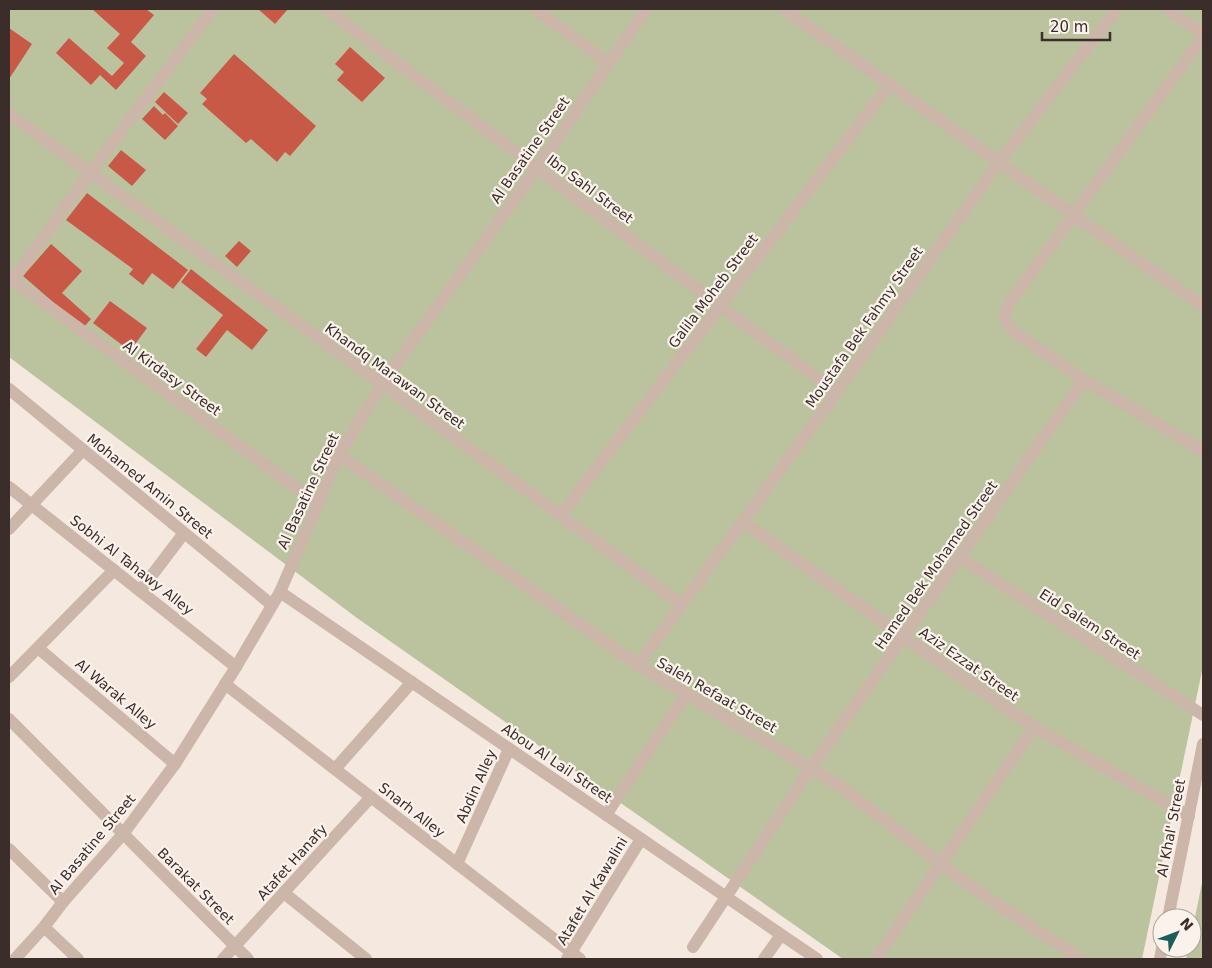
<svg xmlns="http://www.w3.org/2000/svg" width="1212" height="968" font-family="'DejaVu Sans',sans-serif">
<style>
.green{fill:#bbc39e}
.building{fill:#c95947}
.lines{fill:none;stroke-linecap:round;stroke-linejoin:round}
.minor{stroke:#ccb6aa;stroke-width:12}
.labels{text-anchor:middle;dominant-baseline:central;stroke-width:4.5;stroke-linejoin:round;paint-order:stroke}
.street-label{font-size:14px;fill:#3a2d2a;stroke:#fbf2ec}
</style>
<rect width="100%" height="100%" fill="#f4e8df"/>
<!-- green -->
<g class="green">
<path d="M9 9H1203V666L1142 959H843L357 618 9 357Z"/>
<path d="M1203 878V959H1186L1189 948H1192V932Z"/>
</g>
<!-- building -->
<g class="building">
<path d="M92 9H146L154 15 131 42 146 56 116 90 100 75 91 85 56 53 69 38 112 76 124 63 107 48 120 34Z"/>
<path d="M258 9H288L275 24Z"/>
<path d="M9 28 32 44 9 79Z"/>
<path d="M350 47 385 78 362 102 337 80 344 72 335 64Z"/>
<path d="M234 54 316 126 290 156 285 152 277 162 251 139 246 143 202 104 207 99 200 93Z"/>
<path d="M164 92 188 113 178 124 155 102Z"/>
<path d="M154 106 163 115 165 113 178 126 165 140 142 119Z"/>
<path d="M121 150 146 170 132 186 108 166Z"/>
<path d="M87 193 188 270 173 289 152 273 143 285 129 274 133 269 66 220Z"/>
<path d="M239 241 251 251 237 267 225 256Z"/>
<path d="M51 244 82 271 62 293 91 319 83 328 23 276Z"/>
<path d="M191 269 268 330 252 350 227 330 206 357 196 349 223 315 181 282Z"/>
<path d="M110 301 147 328 130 351 93 323Z"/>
</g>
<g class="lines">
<!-- minor -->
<g class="minor">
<path d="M326 9 720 306 837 392"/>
<path d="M535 9 608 63"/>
<path d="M784 9 1073 215 1203 306"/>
<path d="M1167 9 1203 34"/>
<path d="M1203 37 1008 305C1003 317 1004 321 1013 331L1084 380 1203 451"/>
<path d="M9 114 382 384 682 605"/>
<path d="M9 277 317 503"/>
<path d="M13 280 89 174 213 9"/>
<path d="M9 389 272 605"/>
<path d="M339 455 638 665 840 786 963 881 1080 959"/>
<path d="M9 487 236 667"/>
<path d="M560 516 890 84"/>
<path d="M743 522 904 637 1034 727 1189 816"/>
<path d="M9 529 83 450"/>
<path d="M959 557 1203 715"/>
<path d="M140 591 184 533"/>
<path d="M280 592 817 959"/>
<path d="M38 648 175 764"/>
<path d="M638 665 837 392 999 162 1117 9"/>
<path d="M9 677 114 570"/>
<path d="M225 684 580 959"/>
<path d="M9 719 248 959"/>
<path d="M335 769 412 682"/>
<path d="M606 815 686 694"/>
<path d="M9 849 63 902"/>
<path d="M457 864 509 749"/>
<path d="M284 893 366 959"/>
<path d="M1168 918 1203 744"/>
<path d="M44 927 78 959"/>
<path d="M693 947 811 768 1084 380"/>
<path d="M15 959 44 927 63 902 123 834 175 764 236 667 280 592 339 455 382 384 537 168 646 9"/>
<path d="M223 959 371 797"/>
<path d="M567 959 641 839"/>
<path d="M764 959 781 935"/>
<path d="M876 959 1034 727"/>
<path d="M1160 959 1162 948"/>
</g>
</g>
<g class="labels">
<!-- street labels -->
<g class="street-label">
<text transform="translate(530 150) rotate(-55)">Al Basatine Street</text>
<text transform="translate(590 189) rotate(37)">Ibn Sahl Street</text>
<text transform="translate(713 291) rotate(-53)">Galila Moheb Street</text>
<text transform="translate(864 327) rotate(-55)">Moustafa Bek Fahmy Street</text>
<text transform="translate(395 376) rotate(36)">Khandq Marawan Street</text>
<text transform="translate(172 378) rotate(36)">Al Kirdasy Street</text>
<text transform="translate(150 486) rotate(39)">Mohamed Amin Street</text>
<text transform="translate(308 491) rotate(-65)">Al Basatine Street</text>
<text transform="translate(132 565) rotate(38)">Sobhi Al Tahawy Alley</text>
<text transform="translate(936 565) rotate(-55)">Hamed Bek Mohamed Street</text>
<text transform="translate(1090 624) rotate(33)">Eid Salem Street</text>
<text transform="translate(969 664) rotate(35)">Aziz Ezzat Street</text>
<text transform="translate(116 694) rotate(40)">Al Warak Alley</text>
<text transform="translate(717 695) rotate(30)">Saleh Refaat Street</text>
<text transform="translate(557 763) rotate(34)">Abou Al Lail Street</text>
<text transform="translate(476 786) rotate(-66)">Abdin Alley</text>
<text transform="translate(412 810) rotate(38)">Snarh Alley</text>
<text transform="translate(1171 828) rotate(-79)">Al Khal' Street</text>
<text transform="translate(92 844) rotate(-50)">Al Basatine Street</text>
<text transform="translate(292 862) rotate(-48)">Atafet Hanafy</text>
<text transform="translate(196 886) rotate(45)">Barakat Street</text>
<text transform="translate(592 891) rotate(-59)">Atafet Al Kawalini</text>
</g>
</g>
<!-- border -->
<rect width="1212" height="968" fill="none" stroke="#3a2d2a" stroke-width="20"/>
<!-- north arrow -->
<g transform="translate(1177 933) rotate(48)"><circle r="24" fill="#fbf2ec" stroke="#aea39e"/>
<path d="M0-4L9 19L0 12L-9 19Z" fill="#1d5d5a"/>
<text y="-8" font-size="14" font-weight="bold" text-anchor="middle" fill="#3a2d2a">N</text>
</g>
<!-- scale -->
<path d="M1042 32v8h68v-8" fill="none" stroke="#3a2d2a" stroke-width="2.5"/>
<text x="1050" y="32" font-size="15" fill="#3a2d2a" stroke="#fbf2ec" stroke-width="4" paint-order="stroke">20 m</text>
</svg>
